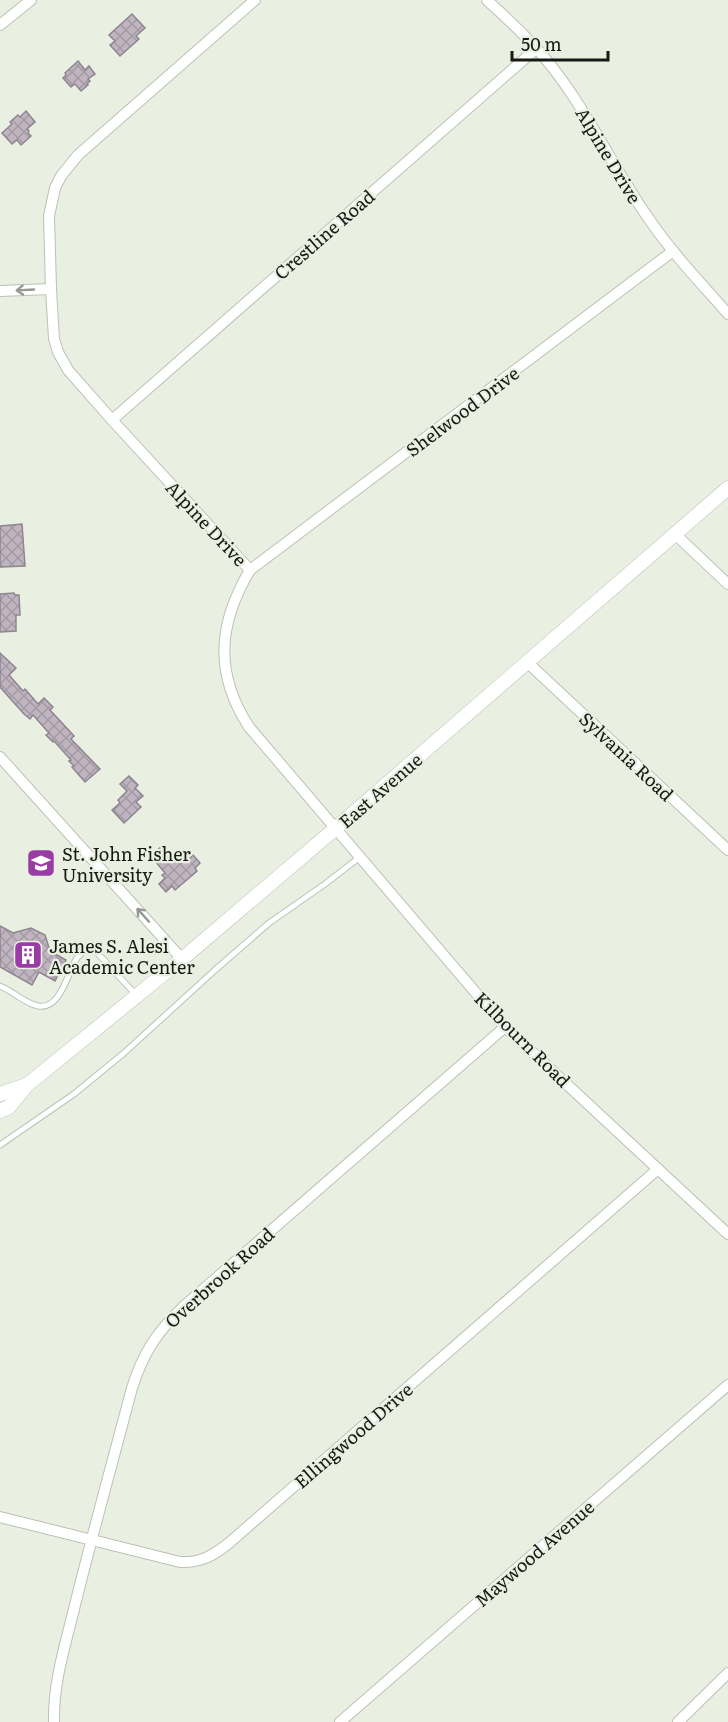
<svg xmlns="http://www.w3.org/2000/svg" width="728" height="1722" font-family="Literata,serif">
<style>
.building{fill:url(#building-cross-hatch);stroke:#8f8590;stroke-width:1.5}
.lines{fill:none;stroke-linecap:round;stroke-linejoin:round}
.service-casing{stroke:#bbc2b5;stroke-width:7}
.minor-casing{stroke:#bbc2b5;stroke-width:12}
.secondary-casing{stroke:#bbc2b5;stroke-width:15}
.service{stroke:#fff;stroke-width:5}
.minor{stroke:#fff;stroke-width:10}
.secondary{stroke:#fff;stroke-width:14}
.oneway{stroke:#969895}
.labels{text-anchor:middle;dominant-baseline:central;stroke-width:4.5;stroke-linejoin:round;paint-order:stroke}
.street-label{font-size:18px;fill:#161914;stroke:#e9f0e2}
.poi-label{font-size:18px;fill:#161914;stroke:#e9f0e2;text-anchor:start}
</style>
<defs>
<pattern id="building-cross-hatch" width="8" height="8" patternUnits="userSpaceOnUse" patternTransform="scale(1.5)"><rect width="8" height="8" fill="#bfb4c0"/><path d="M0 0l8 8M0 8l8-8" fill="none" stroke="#a39aa4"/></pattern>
</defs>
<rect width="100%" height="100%" fill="#e9f0e2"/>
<!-- building -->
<g class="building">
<path d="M132 14 145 28 136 36 139 39 120 56 110 45 115 41 109 35Z"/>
<path d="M78 61 85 70 89 66 95 74 88 79 90 81 87 84 88 85 81 91 75 84 71 87 63 78 66 75 65 73Z"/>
<path d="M26 111 35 122 27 129 29 131 28 133 31 136 21 145 17 140 12 144 2 133 12 124 10 122 18 115 20 117Z"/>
<path d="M22 524 25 566 0 567V526Z"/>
<path d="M14 593 15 595H19L20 615H16V631L0 632V594Z"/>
<path d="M0 653 16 668 9 675 23 691 25 689 38 704 44 698 53 707 50 710 74 736 71 739 100 769 85 782 72 767 74 766 69 761 71 760 54 741 53 742 46 735 49 733 33 715 30 719 24 714 0 687Z"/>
<path d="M129 776 138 785 135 788 143 796 136 802 141 807 124 823 112 810 120 803 118 800 127 791 120 784Z"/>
<path d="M163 845 178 862 185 857 188 860 193 855 200 863 195 868 197 871 175 890 172 886 166 892 159 884 165 878 162 875 165 873 151 856Z"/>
<path d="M0 926 13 933 31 928 45 935 50 951 66 960 55 981 39 972 32 985 0 967Z"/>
</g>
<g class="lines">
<!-- service casing -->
<g class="service-casing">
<g id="service">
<path d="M0 986C13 991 24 1003 38 1006 61 1010 67 973 77 958 81 953 86 949 91 946L137 996"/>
<path d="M0 1145 74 1094 124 1053 215 970 269 923 325 884 360 857"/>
</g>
</g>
<!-- minor casing -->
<g class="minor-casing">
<g id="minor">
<path d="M487 0C503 15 521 31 536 48 582 98 610 164 649 219 672 253 701 283 728 314"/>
<path d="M0 25 31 0"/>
<path d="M673 251 250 570C218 624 214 673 249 727L505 1027 728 1234"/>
<path d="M0 291 51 289"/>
<path d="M112 420 537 48"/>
<path d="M676 535 728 584"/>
<path d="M250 570 112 420 68 370 58 352 54 339 51 289 49 216 55 188 61 176 78 155 255 0"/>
<path d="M527 662 728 850"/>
<path d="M0 757 182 959"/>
<path d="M0 1517 180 1562C200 1563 213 1556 229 1543L658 1169"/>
<path d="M54 1722C53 1682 66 1643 75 1605 93 1532 113 1460 132 1388 143 1353 157 1332 183 1307L505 1027"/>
<path d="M340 1722 728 1385"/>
<path d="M678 1722 728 1673"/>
</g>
</g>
<!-- secondary casing -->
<g class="secondary-casing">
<g id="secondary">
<path d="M0 1094 27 1085"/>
<path d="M0 1111 9 1107 27 1085 182 959 336 828 728 488"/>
</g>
</g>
<!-- service -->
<use href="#service" class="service"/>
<!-- minor -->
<use href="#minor" class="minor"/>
<!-- secondary -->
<use href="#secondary" class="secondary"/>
</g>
<!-- one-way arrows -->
<defs><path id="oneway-shaft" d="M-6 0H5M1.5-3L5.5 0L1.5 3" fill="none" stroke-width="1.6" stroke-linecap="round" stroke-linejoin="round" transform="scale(1.5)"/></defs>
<g class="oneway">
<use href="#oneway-shaft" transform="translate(25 290) rotate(177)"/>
<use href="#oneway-shaft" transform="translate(143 915) rotate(-132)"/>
</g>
<!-- icons -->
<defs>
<g id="university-square" transform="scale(1.5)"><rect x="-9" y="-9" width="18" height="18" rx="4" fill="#993ca6" stroke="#e9f0e2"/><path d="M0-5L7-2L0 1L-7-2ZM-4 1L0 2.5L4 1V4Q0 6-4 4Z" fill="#fff"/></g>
<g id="building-square" transform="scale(1.5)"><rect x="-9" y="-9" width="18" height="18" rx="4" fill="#993ca6" stroke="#e9f0e2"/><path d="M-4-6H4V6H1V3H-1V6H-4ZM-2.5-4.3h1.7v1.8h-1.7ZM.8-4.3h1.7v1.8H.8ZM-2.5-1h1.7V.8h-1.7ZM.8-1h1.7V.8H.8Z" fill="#fff"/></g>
</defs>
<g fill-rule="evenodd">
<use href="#university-square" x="41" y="863"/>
<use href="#building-square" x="28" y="955"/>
</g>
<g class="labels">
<!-- street labels -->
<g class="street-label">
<text transform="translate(609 155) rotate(59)">Alpine Drive</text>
<text transform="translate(324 234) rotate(-41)">Crestline Road</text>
<text transform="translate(462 411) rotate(-37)">Shelwood Drive</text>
<text transform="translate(207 523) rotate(47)">Alpine Drive</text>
<text transform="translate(627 756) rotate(43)">Sylvania Road</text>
<text transform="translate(380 790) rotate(-41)">East Avenue</text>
<text transform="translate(523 1039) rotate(45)">Kilbourn Road</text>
<text transform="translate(219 1277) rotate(-42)">Overbrook Road</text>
<text transform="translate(353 1435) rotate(-41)">Ellingwood Drive</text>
<text transform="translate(534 1553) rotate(-41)">Maywood Avenue</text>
</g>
<!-- poi labels -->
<g class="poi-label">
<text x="62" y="853">St. John Fisher<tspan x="62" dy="21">University</tspan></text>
<text x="49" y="945">James S. Alesi<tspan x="49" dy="21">Academic Center</tspan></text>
</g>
</g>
<!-- scale -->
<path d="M512 51v9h96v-9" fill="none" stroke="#161914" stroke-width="3"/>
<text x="521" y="51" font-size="18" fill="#161914" stroke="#e9f0e2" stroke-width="4.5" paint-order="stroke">50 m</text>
</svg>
